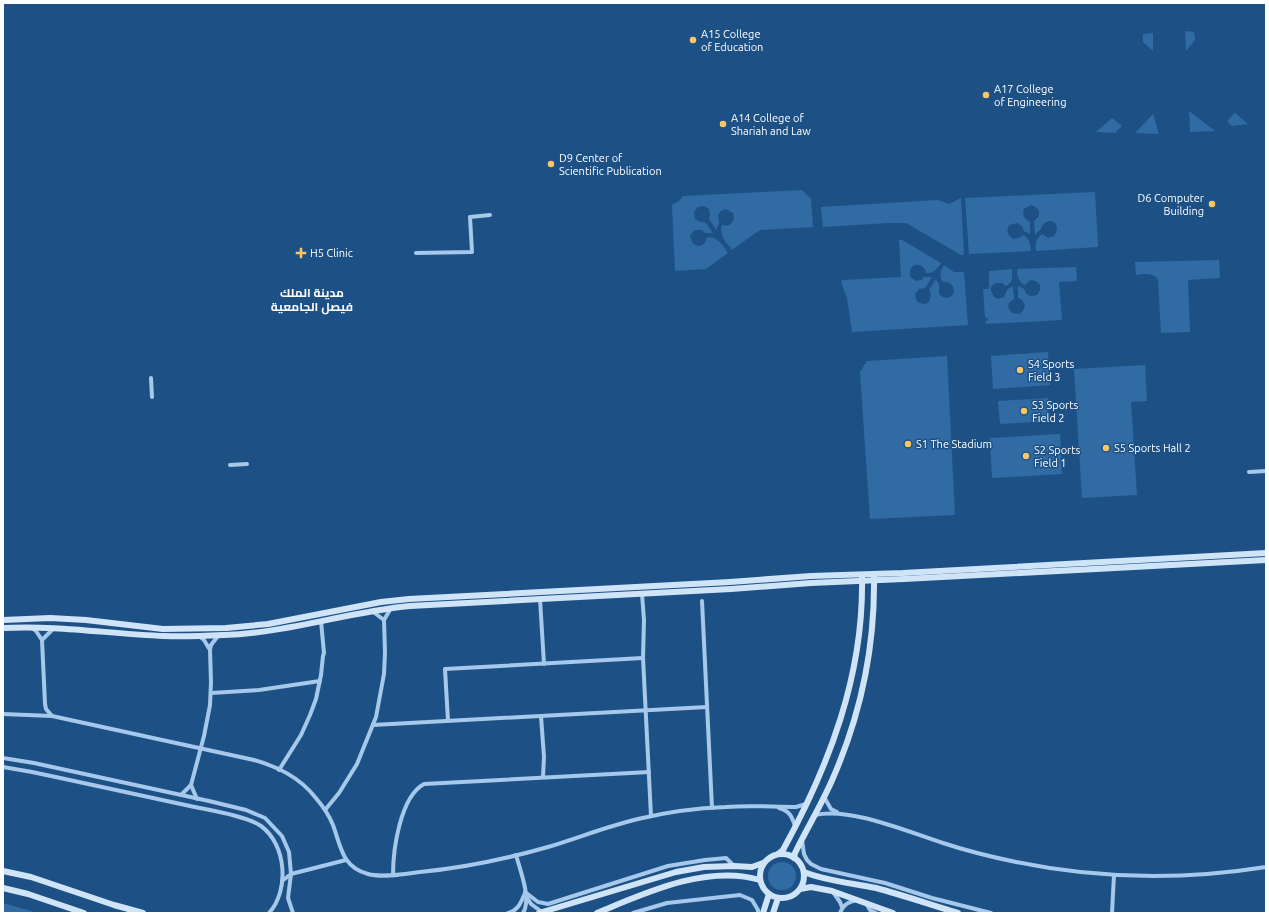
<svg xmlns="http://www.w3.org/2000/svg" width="1269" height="916" font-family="Ubuntu,Cairo,sans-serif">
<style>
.green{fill:#306ba3}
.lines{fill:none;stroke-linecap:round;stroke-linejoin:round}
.minor{stroke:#a5c8eb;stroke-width:4}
.secondary{stroke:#d0e4f8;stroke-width:6}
.poi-dot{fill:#fbc663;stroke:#1d5186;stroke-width:1.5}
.labels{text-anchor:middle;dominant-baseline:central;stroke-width:3;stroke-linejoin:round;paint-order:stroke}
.poi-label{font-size:11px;fill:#fff;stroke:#1d5186;text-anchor:start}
.neighbourhood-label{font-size:12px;font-weight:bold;fill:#fff;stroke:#1d5186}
</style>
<rect width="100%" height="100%" fill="#1d5186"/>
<!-- green -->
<g class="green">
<path d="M1185 31 1194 32 1195 40 1186 51Z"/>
<path d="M1153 33V51L1143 42V34Z"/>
<path d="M1189 111 1215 131 1190 132Z"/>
<path d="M1235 113 1248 124 1232 126 1227 121Z"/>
<path d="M1153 114 1159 134 1135 133Z"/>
<path d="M1112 118 1122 126 1115 133 1096 132Z"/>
<path d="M802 190 811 199 813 227 761 230 757 232 732 250C726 242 719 236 722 225L728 226C733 223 735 219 733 213L726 209 721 211 718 215 719 223 716 230 709 219 710 214 709 209 704 206 698 207 694 212 695 219 700 222H705L713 233H705L702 230H695L690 236 692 242C696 247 701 247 705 243L707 237C718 237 722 244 728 253L706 269 675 271 672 205 679 201 683 196Z"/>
<path d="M1095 192 1098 247 1036 251C1035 244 1036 239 1042 234L1048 238 1054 236C1061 228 1054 216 1045 223 1041 225 1042 228 1040 230 1038 232 1036 233 1035 235L1034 221 1039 216V211L1037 208 1031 205 1024 209C1022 215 1024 219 1030 222V234L1024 231 1022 226 1017 223 1010 225C1005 230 1008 236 1014 239L1019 238 1023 235C1030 239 1030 244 1031 251L969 254 965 198Z"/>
<path d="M961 198 964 255H961L906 223H888L823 227 821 207 938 200 949 204Z"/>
<path d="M899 240H902L941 263C937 269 933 274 926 273 924 266 920 263 913 266L910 270V277L916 281 921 280 924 277H932L925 288 919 289 915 294C915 300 918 304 925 304L929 302 931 295 929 290 936 279C937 281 938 283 939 285 940 292 936 296 947 298L950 297 954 293 953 286 948 282H943C938 276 941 271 944 265L954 272H964L968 325 852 332 847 298 841 282 842 280 901 277Z"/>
<path d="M1219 260 1220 278 1188 280 1190 332 1161 333 1158 280C1154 272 1144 274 1136 275L1135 262Z"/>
<path d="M1076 267 1077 281 1059 282 1062 320 986 324 985 321H987L988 319 985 317 983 289H989V271L1012 269C1012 277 1014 282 1006 286L1002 283H995L991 287V291L994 297 998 299 1004 297 1007 290 1013 286 1014 299 1009 303 1008 307 1012 313 1019 314 1023 311 1025 305 1022 300 1018 298V286L1024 289 1026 293 1030 296 1037 295 1040 290V285L1036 281 1030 280 1025 285C1018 281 1017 276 1017 269Z"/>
<path d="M1048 352 1050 385 993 389 991 356Z"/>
<path d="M947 356 955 515 870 519 860 372 867 361Z"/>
<path d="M1145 365 1147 401 1131 402 1137 495 1082 498 1074 369Z"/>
<path d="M1048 398 1049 421 1000 424 998 401Z"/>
<path d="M1060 434 1062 474 992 478 990 438Z"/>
<circle cx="782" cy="876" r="14"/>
<path d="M3 903 38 913H3Z"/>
</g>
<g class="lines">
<!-- minor -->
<g class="minor">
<path d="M416 253 472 252 470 217 490 215"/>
<path d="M151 378 152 397"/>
<path d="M230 465 247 464"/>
<path d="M1249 472 1266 471"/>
<path d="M642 594 644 620 643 658 651 816"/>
<path d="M540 599 544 664"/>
<path d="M702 601 712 808"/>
<path d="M372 611 384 620"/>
<path d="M32 628 36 631 42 640 45 704 46 709 52 716 254 760C278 767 299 777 315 797 322 805 329 815 333 825 341 847 342 867 368 874 382 878 405 874 420 872 463 868 506 859 548 847 578 838 608 826 638 819 667 812 697 808 726 807 749 805 773 807 796 807L806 804"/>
<path d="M42 640 53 629"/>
<path d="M210 650 211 645 218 636"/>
<path d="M211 693 259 690 320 681"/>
<path d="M3 714 52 716"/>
<path d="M541 716 544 757 543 777"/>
<path d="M448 721 445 669 643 658"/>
<path d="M373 725 707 707"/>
<path d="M3 758 34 763 209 801 246 810 265 818 282 836 289 852 291 874 288 898 293 913"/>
<path d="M3 767 32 772C85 783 138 795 190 806 208 810 247 816 261 826 286 844 290 890 269 913"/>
<path d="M279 770 301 735 310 715 316 699 321 675 323 656 324 653 321 621"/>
<path d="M191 785 197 799"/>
<path d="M181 795 191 785 204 736 210 705 211 682 210 650 204 640 199 636"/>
<path d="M824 797 831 809 837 812"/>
<path d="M779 808C790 811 792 817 795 826"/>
<path d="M325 810 339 793 357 764 376 717 384 674 385 653 384 620 391 608"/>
<path d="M815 815C851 807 908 832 943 843 967 851 992 857 1016 862 1098 879 1184 880 1266 867"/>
<path d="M802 840 804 854 807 860 811 864 821 869 885 883 932 898 991 913"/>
<path d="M516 855C520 870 532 900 523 913"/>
<path d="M393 875C393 850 400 797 424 784L649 772"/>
<path d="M282 881 291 874 346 860"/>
<path d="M525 892 538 902 548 904 668 866 705 860 726 858 734 866"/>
<path d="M833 892 840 902 842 907"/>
<path d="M526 896 531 904 542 912"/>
<path d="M866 903 870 910 876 913"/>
<path d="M508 913C519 910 521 902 525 893"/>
<path d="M633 913 667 903 740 895 752 900 758 910V913"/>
<path d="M840 913C843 905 848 902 857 900"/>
<path d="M1112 913 1114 875"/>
</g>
<!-- secondary -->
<g class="secondary">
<path d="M3 620 50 618 86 620 163 629 226 628 268 624 381 602 409 599 730 582 811 576 903 573 1266 553"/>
<path d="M3 628C57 625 110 634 164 636 184 637 204 636 224 635 287 633 347 612 410 606L731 589 811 583 904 579 1266 560"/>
<circle cx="782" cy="876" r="22"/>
<path d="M778 854 783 850C829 766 864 675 862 577"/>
<path d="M794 858 795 853C807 828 822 804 833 778 861 714 875 646 874 577"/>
<path d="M3 871 31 877 114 905 143 913"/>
<path d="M804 872C826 881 852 883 876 888 903 895 931 905 958 913"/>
<path d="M3 888 28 894 84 913"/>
<path d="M800 889 811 887 832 891 893 913"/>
<path d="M539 913 676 872 704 867 734 866 752 867 763 863"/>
<path d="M597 913C645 893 707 864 760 880"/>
<path d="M763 913 769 894"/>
<path d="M773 913 778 898"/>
</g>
</g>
<!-- markers -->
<g class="poi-dot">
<circle cx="693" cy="40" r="4"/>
<circle cx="986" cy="95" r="4"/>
<circle cx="723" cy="124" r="4"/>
<circle cx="551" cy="164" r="4"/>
<circle cx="1212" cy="204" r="4"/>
<path d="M299 247h4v4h4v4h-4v4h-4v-4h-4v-4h4z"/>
<circle cx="1020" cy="370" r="4"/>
<circle cx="1024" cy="411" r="4"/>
<circle cx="908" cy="444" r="4"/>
<circle cx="1106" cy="448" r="4"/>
<circle cx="1026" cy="456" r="4"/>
</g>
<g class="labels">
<!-- poi labels -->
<g class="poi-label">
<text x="701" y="34">A15 College<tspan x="701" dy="13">of Education</tspan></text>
<text x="994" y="89">A17 College<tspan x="994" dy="13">of Engineering</tspan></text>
<text x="731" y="118">A14 College of<tspan x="731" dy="13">Shariah and Law</tspan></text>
<text x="559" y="158">D9 Center of<tspan x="559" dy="13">Scientific Publication</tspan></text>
<text x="1204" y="198" text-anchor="end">D6 Computer<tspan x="1204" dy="13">Building</tspan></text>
<text x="310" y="253">H5 Clinic</text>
<text x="1028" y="364">S4 Sports<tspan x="1028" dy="13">Field 3</tspan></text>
<text x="1032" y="405">S3 Sports<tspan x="1032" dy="13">Field 2</tspan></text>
<text x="916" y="444">S1 The Stadium</text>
<text x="1114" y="448">S5 Sports Hall 2</text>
<text x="1034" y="450">S2 Sports<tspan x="1034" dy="13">Field 1</tspan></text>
</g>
<!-- neighbourhood labels -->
<g class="neighbourhood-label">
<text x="312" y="292">مدينة الملك<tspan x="312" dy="14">فيصل الجامعية</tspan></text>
</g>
</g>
<!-- border -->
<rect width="1269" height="916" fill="none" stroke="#ffffff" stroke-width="8"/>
</svg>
